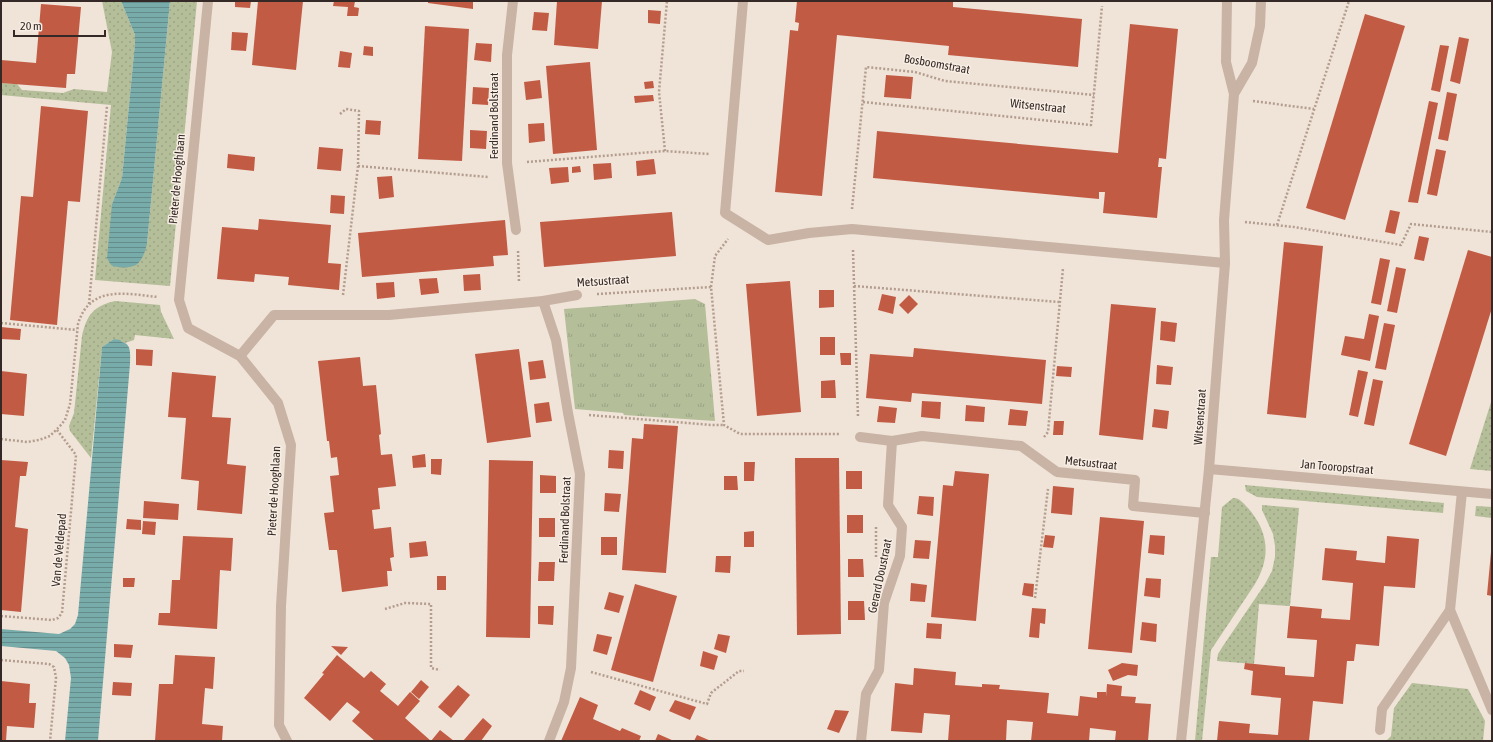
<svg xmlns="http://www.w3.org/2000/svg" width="1493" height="742" font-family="'Asap Condensed',sans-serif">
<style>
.grass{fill:url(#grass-dots)}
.park{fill:url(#park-tufts)}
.water{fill:url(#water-rules)}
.building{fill:#c25b44}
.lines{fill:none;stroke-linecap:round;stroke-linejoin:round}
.path{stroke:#b39d8f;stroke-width:2.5;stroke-dasharray:2 2;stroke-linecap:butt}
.minor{stroke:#c8b3a5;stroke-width:10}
.labels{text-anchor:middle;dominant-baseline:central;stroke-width:3;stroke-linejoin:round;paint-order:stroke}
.street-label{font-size:12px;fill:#342926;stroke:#f8eee4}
</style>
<defs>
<pattern id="grass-dots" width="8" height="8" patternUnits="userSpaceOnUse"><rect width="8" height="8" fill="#b4be99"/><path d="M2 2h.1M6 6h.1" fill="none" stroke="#9ba384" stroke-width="1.8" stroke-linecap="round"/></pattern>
<pattern id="park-tufts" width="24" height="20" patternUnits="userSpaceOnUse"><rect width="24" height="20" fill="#b4be99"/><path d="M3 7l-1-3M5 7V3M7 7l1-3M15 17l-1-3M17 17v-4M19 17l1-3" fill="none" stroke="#9ba384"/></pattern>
<pattern id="water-rules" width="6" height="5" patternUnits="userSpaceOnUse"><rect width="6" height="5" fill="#78acab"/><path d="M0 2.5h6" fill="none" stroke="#638c8b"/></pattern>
</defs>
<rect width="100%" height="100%" fill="#f0e3d8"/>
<!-- grass -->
<g class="grass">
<path d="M102 1H121L135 35V43L122 178 112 204 147 244 170 1H197L170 286 95 280 111 105 1 95V83L17 84 22 90 63 93 74 89 107 92 112 52Z"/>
<path d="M115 301 160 305 161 312 174 339 135 335 134 340 125 343 114 339 102 347 91 458 70 431 69 426 74 413 82 336C87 314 94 306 115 301Z"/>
<path d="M1492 399V471L1470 469Z"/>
<path d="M1245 485 1444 503 1443 513 1257 497 1246 491Z"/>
<path d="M1233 498C1240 498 1243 503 1248 508 1269 532 1271 557 1255 584L1211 650 1202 741H1195L1211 557H1218L1222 507Z"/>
<path d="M1262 505 1299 508 1290 606 1259 604 1254 664 1217 661 1218 654 1223 646 1265 584 1272 571 1275 557V546L1273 534 1262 510Z"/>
<path d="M1476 506 1492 507V518L1475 516Z"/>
<path d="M1412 683 1468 689 1485 721 1483 741H1386L1391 736 1394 708Z"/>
</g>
<!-- park -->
<path class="park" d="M695 299 705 304 715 421 624 415 623 413 575 409 564 309Z"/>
<!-- water -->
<g class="water">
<path d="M121 1H170L147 244C145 251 143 260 136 265 131 268 119 268 113 266 110 265 109 261 107 258L112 204 122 178 135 43V35Z"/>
<path d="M114 339 120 340 122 342C132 344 130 355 130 364L98 741H65L71 678 69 665 65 658 56 651 1 646V629L59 634 70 629 75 624 78 615 102 347Z"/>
</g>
<!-- building -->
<g class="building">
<path d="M235 1H251L250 8 235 7Z"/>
<path d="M258 1H303L296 70 252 65Z"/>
<path d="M334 1H355L354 7 359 8 358 16H347L348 7 333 6Z"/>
<path d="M428 1H473V9L428 3Z"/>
<path d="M557 1H602L598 49 554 45Z"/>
<path d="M797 1H953V7L1082 19 1078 67 948 55 949 46 837 35 822 196 775 192 790 30 798 31 799 23 795 22Z"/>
<path d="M41 4 81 7 75 74H67L66 88 1 83V60L36 63Z"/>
<path d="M648 10 661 11 660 24 648 23Z"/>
<path d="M534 12 549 13 547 31 532 30Z"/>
<path d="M1365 14 1405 26 1345 220 1306 208Z"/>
<path d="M1130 24 1178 29 1166 159 1159 158 1158 167H1162L1157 218 1103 213 1105 192H1099V199L873 178 877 131 1118 153Z"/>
<path d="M425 26 469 29 462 161 418 159Z"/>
<path d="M232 32 248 33 246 51 231 50Z"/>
<path d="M1459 37 1469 39 1460 84 1450 81Z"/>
<path d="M476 43 492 44 491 62 474 60Z"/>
<path d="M1440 45 1449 46 1440 92 1431 90Z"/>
<path d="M364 46 373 47V56L363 55Z"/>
<path d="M340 51 352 53 350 68 338 67Z"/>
<path d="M590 62 597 150 553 154 546 66Z"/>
<path d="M886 75 913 77 911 99 884 97Z"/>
<path d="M540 80 542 98 526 100 524 82Z"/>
<path d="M653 81 654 88 645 89 644 82Z"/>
<path d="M473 87 489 88 488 105 472 104Z"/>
<path d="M1447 92 1457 94 1448 141 1438 139Z"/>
<path d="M653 95 654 101 635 103 634 96Z"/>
<path d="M1429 101 1438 103 1418 203 1408 202Z"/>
<path d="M41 106 88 111 80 202 68 201 57 325 10 320 21 196 33 197Z"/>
<path d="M366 120 381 121 380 135 365 134Z"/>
<path d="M544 123 545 141 529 143 528 124Z"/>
<path d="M470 130 487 131 486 149 470 148Z"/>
<path d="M319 147 343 149 341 171 317 169Z"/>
<path d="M1436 149 1446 151 1437 196 1427 194Z"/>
<path d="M228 154 255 157 254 171 227 168Z"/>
<path d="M654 159 656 174 637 176 636 161Z"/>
<path d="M611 163 612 178 594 180 593 164Z"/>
<path d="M580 166 581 172 572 173V167Z"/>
<path d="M568 167 569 182 551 184 549 168Z"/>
<path d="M392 176 394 197 379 199 377 177Z"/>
<path d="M331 195 345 196 344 214 330 213Z"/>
<path d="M1390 210 1400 212 1395 234 1385 232Z"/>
<path d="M672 212 676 256 544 267 540 222Z"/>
<path d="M259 219 331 225 328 263 341 264 339 290 288 285 289 277 255 274 254 282 217 279 222 227 258 230Z"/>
<path d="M505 220 508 255 493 256 494 266 362 277 358 233Z"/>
<path d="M1419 236 1429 238 1424 261 1414 259Z"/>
<path d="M1284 242 1323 246 1306 418 1267 414Z"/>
<path d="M1468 250 1492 257V308L1446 456 1409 444Z"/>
<path d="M1380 258 1390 260 1381 305 1371 303Z"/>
<path d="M1396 267 1406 269 1397 313 1387 311Z"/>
<path d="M480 274 481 290 464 291 463 275Z"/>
<path d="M437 278 439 293 421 295 419 279Z"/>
<path d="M790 281 801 412 757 416 746 284Z"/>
<path d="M394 282 395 297 377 299 376 283Z"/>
<path d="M819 290H834V307L819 308Z"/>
<path d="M882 294 896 297 893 314 878 310Z"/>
<path d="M909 295 918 304 908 314 899 305Z"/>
<path d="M1111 304 1156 308 1143 440 1099 435Z"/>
<path d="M1369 314 1379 316 1370 361 1341 355 1345 336 1364 339Z"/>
<path d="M1161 321 1177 323 1175 342 1160 340Z"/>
<path d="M1384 323 1395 325 1386 370 1375 368Z"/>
<path d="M1 327 21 329 20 340 1 339Z"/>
<rect x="820" y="337" width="15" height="18"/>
<path d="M914 348 1046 360 1042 404 912 393 911 402 866 398 870 354 913 357Z"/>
<path d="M136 349 153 350 152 366 136 365Z"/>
<path d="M519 349 531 437 487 443 475 354Z"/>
<path d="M840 353H851V365H841Z"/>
<path d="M360 357 363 386 376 385 381 434 379 435 381 455 392 454 396 486 378 488 380 509 372 510 374 529 391 527 394 557 390 558 392 571H387L388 586 342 592 337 550H329L324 513 334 512 330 476 339 475 337 457 331 458 329 441H327L318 361Z"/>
<path d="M543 360 546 378 530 380 528 362Z"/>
<path d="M1157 365 1173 367 1171 385 1156 384Z"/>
<path d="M1057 366 1072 367 1071 377 1056 376Z"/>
<path d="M1358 370 1368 372 1358 417 1349 415Z"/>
<path d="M1 371 27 374 24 416 1 414Z"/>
<path d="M172 372 216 376 212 417 231 418 227 464 246 466 242 514 197 510 199 481 181 479 186 418 168 417Z"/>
<path d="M1373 379 1383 381 1374 426 1364 424Z"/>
<path d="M835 380 836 398H821V381Z"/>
<path d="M922 401 941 402 940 419 921 417Z"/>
<path d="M549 402 552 421 536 423 534 404Z"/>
<path d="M966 405 985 407 984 422 965 421Z"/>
<path d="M879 406 897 408 895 423 877 422Z"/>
<path d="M1010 409 1028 411 1026 426 1008 425Z"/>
<path d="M1154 409 1169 411 1167 429 1152 427Z"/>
<path d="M1054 421H1064L1063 435H1053Z"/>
<path d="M644 424 678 426 666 573 622 570 632 438 643 439Z"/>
<path d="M609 450 624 451 623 469 608 468Z"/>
<path d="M425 454 426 467 413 468 412 456Z"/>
<path d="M795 458H839L841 634 797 635Z"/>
<path d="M431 459H442L441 475 431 474Z"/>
<path d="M1 460 28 462 26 476H20L15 527 28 529 21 612 1 610Z"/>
<path d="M489 460 533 461 530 638 486 637Z"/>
<path d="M744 462H755L754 481H744Z"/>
<rect x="846" y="471" width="16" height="18"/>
<path d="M955 471 989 474 976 621 931 617 943 485 953 486Z"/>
<path d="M540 475 556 476V493H540Z"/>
<path d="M724 476H737L738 490H724Z"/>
<path d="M1053 486 1074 488 1072 515 1051 513Z"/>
<path d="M605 493 621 494 619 512 604 511Z"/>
<path d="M919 496 934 497 933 516 917 514Z"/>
<path d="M144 501 179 504 178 520 143 518Z"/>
<rect x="847" y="515" width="16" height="18"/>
<path d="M1100 517 1144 521 1132 653 1088 649Z"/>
<rect x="539" y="518" width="16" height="19"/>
<path d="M127 519 141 520V530L126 529Z"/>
<path d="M143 521 156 522 155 535 142 534Z"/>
<path d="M754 531V547H744V532Z"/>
<path d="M1045 535 1055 536 1053 548 1043 547Z"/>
<path d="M1150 535 1165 536 1164 555 1148 553Z"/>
<path d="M183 536 233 538 231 571 220 570 217 629 158 625 159 613H170L172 580H180Z"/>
<path d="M1387 536 1419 539 1415 588 1384 586 1379 646 1356 644 1354 661H1347L1343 704 1313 701 1309 741H1217L1219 721 1250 724 1249 733 1278 735 1281 698 1251 695 1253 671 1244 669 1245 663 1285 667V675L1314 677 1317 640 1287 638 1290 606 1322 609 1321 618 1350 620 1353 583 1322 580 1325 548 1357 551 1356 560 1385 563Z"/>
<rect x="601" y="537" width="16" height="18"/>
<path d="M915 540 931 541 929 559 913 558Z"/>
<path d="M426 541 428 556 410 558 409 543Z"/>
<path d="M1491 552H1492V596L1487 595Z"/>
<path d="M716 556H731L730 573 715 572Z"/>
<path d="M848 559H863L864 577H848Z"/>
<path d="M539 562H555L554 581H538Z"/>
<rect x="437" y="576" width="9" height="14"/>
<path d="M123 578H135L134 587H123Z"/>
<path d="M1146 578 1161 579 1160 598 1144 596Z"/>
<path d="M911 583 927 585 925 602 910 601Z"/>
<path d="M1024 583 1034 584 1033 597 1022 595Z"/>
<path d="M635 584 677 596 653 682 611 670Z"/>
<path d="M609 592 624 596 619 613 604 609Z"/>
<path d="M848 601H864L865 620H848Z"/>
<path d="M538 606H554L553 625 538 624Z"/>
<path d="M1032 608 1046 609 1045 624 1040 623 1039 638 1029 637Z"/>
<path d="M1142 622 1157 624 1156 642 1140 640Z"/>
<path d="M927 623 942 624 941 639 926 638Z"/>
<path d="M597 634 612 637 607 655 593 651Z"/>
<path d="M718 634 730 636 726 653 714 649Z"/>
<path d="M114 644 133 645 131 658 114 657Z"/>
<path d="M331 646 348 647 341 655Z"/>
<path d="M703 651 718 656 714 670 700 666Z"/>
<path d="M175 655 215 657 213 689 205 688 202 724 223 726 222 741H155L159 684H173Z"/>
<path d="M337 655 364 678 371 671 386 684 380 691 398 706 410 692 420 701 405 718 431 741 440 730 454 741H375L352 721 360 712 347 702 330 721 304 698 324 674 322 673Z"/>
<path d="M1122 663 1138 665 1137 676 1128 675 1113 681 1108 670Z"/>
<path d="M914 668 956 672 955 685 982 687V684L1000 685 999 689 1049 693 1047 713 1078 716 1080 696 1097 698V692H1106V697L1107 684 1122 686 1121 696 1136 697 1135 703 1151 704 1148 741H1115L1116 731 1090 728 1089 741H1031L1033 722 1007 720 1006 741H948L950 715 924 713 922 733 891 731 895 683 913 685Z"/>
<path d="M421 680 429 687 419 699 411 692Z"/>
<path d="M1 681 30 684 29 703H36L34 728 7 726 6 741H1Z"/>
<path d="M113 682 132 683 131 696 112 695Z"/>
<path d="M458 685 470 695 451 718 438 707Z"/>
<path d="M640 690 656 697 650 711 634 704Z"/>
<path d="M580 697 598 705 593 719 620 731 622 728 641 736 639 741H561Z"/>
<path d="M675 700 696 707 690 720 669 711Z"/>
<path d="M835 710 849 711 839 733 827 729Z"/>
<path d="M483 718 492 726 481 741H463Z"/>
<path d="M658 734 674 741H655Z"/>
<path d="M697 735 711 741H694Z"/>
</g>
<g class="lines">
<!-- path -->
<g class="path">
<path d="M1253 101 1314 109"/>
<path d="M863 102 1091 125 1102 6"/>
<path d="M340 114 346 109 359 111 358 166 488 177"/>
<path d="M665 151 659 92 667 1"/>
<path d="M527 162 665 151 709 154"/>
<path d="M852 209 866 67 915 72 945 81 1094 95"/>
<path d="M1245 222 1294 227 1401 245 1411 224 1492 232"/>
<path d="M1277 225 1349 1"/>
<path d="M853 250 858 417"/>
<path d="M518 251 519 282"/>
<path d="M854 286 1059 302"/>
<path d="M711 287 715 256 728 239"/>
<path d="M597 294 711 287 724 425 740 434H839"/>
<path d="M343 295 358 166"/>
<path d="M89 304 107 106"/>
<path d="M1 323 77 330"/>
<path d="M589 415 712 425H724"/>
<path d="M1044 437 1048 432 1063 268"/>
<path d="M1 439 27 442 39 440 50 436 60 426 65 420 70 404 78 324C90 284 127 294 158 297"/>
<path d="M876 527V557"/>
<path d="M1035 598 1048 489"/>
<path d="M385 609 405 603 431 604V668L440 670"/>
<path d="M1 616 52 620 58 618 62 613 76 455 57 430"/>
<path d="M1 660 49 664 54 667 56 678 50 741"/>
<path d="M591 672 707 704 711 693 739 671H744"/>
</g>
<!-- minor -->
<g class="minor">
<path d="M208 1 179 300 188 328 240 356 278 403 291 445 281 606 279 725 287 741"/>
<path d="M513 1 507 55V163L516 230"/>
<path d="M743 1 725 213 768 240 809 233 852 229 1225 263"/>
<path d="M1234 94 1252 63 1260 26 1261 1"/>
<path d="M543 301 556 340 568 413 580 474 571 668 564 702 549 741"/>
<path d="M240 356 274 315H389L543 301 577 295"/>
<path d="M860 437 892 441 922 436 1021 446 1057 472 1135 480 1133 506 1205 513"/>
<path d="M1209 469 1492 494"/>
<path d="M1450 610 1462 492"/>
<path d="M1380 730 1382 709 1450 610 1492 710"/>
<path d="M861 741 866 694 879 670 884 603 900 556 902 527 888 505 892 441"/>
<path d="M1181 741 1209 469 1225 263 1224 220 1234 94 1226 62 1227 1"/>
</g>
</g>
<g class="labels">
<!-- street labels -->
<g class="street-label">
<text transform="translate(937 64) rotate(10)">Bosboomstraat</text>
<text transform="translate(1038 106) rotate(6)">Witsenstraat</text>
<text transform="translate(494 116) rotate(-90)">Ferdinand Bolstraat</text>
<text transform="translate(177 179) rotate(-85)">Pieter de Hooghlaan</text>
<text transform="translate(603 281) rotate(-4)">Metsustraat</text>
<text transform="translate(1200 417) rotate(-86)">Witsenstraat</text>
<text transform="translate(1091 463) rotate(6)">Metsustraat</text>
<text transform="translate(1337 467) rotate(5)">Jan Tooropstraat</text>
<text transform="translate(274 491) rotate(-87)">Pieter de Hooghlaan</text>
<text transform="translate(565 520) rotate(-88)">Ferdinand Bolstraat</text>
<text transform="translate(59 550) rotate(-85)">Van de Veldepad</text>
<text transform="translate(880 576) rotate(-78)">Gerard Doustraat</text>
</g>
</g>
<!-- border -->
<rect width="1493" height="742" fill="none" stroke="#342926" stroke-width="4"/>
<!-- scale -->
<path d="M14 30v6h91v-6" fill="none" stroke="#342926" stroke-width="2"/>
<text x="20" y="30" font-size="12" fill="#342926" stroke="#f8eee4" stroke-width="3" paint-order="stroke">20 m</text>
</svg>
